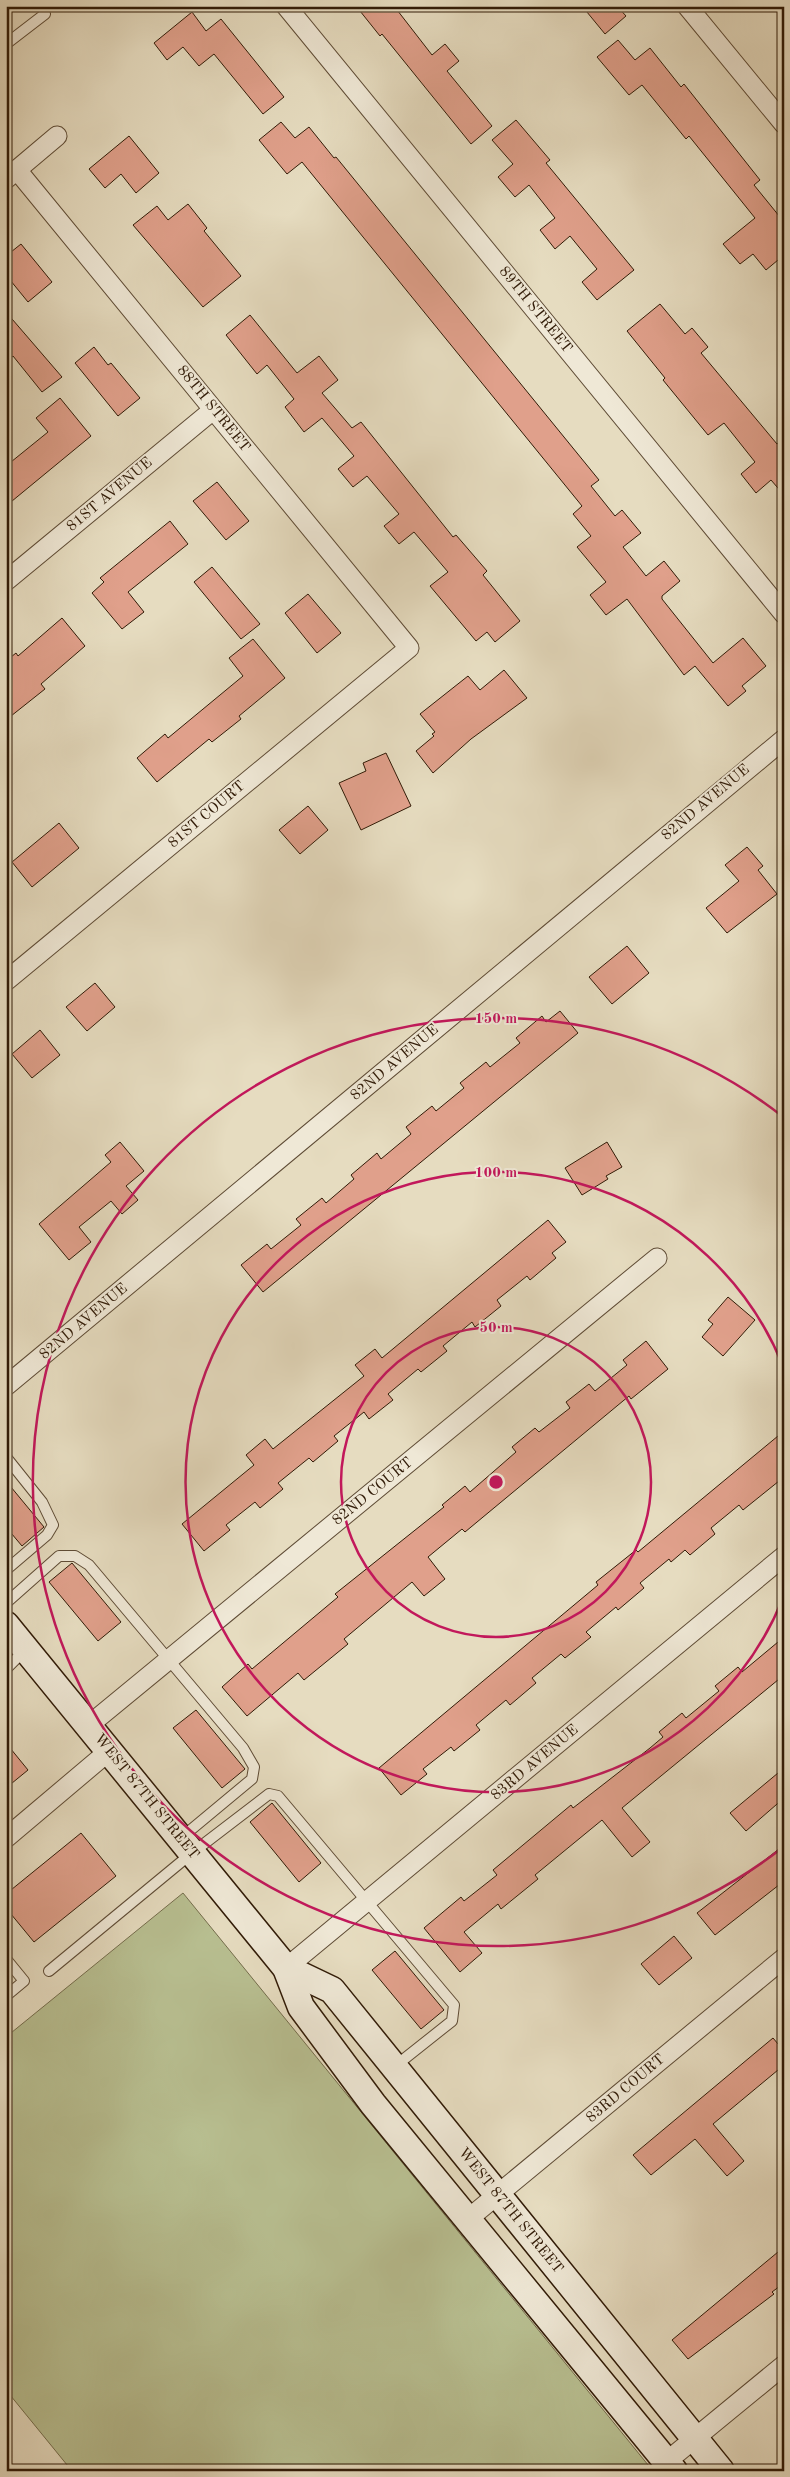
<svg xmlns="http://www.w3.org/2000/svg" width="790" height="2477" font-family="'Old Standard TT',serif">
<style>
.green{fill:#b8bf91;stroke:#746d4c}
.building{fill:#e0a08b;stroke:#311b07}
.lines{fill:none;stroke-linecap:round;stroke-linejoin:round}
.lane-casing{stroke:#5e4b35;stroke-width:12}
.street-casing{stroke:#5e4b35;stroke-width:21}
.secondary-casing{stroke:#311b07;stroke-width:29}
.lane{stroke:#efe8d6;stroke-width:10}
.street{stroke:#efe8d6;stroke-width:19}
.secondary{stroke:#efe8d6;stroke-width:26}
.ring{fill:none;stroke:#c2185b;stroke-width:2.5}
.labels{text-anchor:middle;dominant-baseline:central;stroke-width:4;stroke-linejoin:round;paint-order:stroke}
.street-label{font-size:15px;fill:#311b07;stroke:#efe8d6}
.centre{fill:#c2185b;stroke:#efe8d6;stroke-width:2.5}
.ring-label{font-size:15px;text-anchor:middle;font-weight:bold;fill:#c2185b;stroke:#efe8d6;stroke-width:4;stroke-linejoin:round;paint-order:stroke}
</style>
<rect width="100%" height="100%" fill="#e6dcc0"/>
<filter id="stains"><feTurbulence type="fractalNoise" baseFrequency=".004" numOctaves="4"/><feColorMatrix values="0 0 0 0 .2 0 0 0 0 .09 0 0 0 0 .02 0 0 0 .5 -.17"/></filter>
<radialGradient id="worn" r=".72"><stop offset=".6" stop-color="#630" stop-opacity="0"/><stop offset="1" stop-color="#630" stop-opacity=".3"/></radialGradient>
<!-- green -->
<path class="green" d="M183 1893 653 2471H72L6 2390V2037Z"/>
<!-- building -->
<g class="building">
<path d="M356 6H394L432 55 445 44 459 61 447 71 492 126 471 144 382 34 380 36Z"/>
<path d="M582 6H617L626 16 605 34Z"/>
<path d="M192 12 206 31 221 19 284 97 263 114 214 54 199 66 183 47 167 60 154 43Z"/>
<path d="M618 40 635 60 650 48 681 87 684 84 760 180 754 185 784 222V255L766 270 753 254 740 264 723 244 755 218 689 136 686 139 642 85 629 95 597 57Z"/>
<path d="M516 120 550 160 546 163 634 270 597 300 582 282 597 269 570 236 555 249 540 230 555 218 529 185 515 197 498 177 513 164 492 140Z"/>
<path d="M281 122 295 138 309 127 334 158 336 157 599 480 591 486 615 516 622 510 641 533 623 547 646 576 664 561 680 581 662 596V599L713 663 743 638 766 666 742 686 746 691 728 706 695 666 684 675 627 599 606 615 590 595 606 582 577 547 591 536 573 514 582 506 302 162 287 174 259 140Z"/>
<path d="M129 136 159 173 136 193 121 174 105 188 89 169Z"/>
<path d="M188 204 207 228 204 231 241 276 203 307 133 225 157 206 168 220Z"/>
<path d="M21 244 52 282 28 302 6 275V256Z"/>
<path d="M660 304 685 334 692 328 708 347 701 353 777 444 784 439V495L771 480 756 493 741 474 755 462 724 423 708 435 663 380 665 378 627 331Z"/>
<path d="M6 312 62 377 42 392 13 356 6 362Z"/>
<path d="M250 315 297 373 319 356 338 380 322 393 352 428 361 422 453 537 456 535 487 571 483 575 520 621 495 642 487 632 476 641 430 586 448 572 414 532 399 544 384 526 399 514 367 476 353 487 338 469 354 456 322 418 304 432 285 407 294 399 267 365 257 374 226 335Z"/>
<path d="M94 347 108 365 111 363 140 398 118 416 75 363Z"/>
<path d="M60 398 91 436 6 506V466L48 432 36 418Z"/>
<path d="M217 482 249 521 226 540 193 501Z"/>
<path d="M170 521 188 544 128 592 144 612 122 629 92 593 104 582 100 578Z"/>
<path d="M212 567 260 624 241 639 194 582Z"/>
<path d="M308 594 341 633 317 653 285 613Z"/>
<path d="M62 618 85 646 41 684 45 689 6 720V661L16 653 18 656Z"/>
<path d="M253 639 285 678 239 716 241 719 212 742 209 739 157 782 137 758 165 734 168 738 243 676 229 658Z"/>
<path d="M504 670 527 698 471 739 433 773 416 751 434 736 432 734 435 732 420 714 468 676 480 690Z"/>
<path d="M386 753 411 806 361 830 339 783 366 771 363 763Z"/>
<path d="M308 806 328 830 300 854 279 830Z"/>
<path d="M59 823 79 848 32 887 12 862Z"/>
<path d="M747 847 763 866 758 870 777 894 727 933 706 908 739 881 725 865Z"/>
<path d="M627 946 649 973 612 1004 589 977Z"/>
<path d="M95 983 115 1007 87 1031 66 1007Z"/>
<path d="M560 1011 578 1033 263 1292 241 1265 267 1244 271 1249 301 1225 296 1219 322 1198 326 1203 354 1179 351 1175 377 1153 381 1159 411 1134 406 1127 432 1106 436 1111 464 1088 460 1083 486 1062 490 1067 520 1043 516 1038 542 1016 546 1022Z"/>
<path d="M40 1030 60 1055 32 1078 12 1054Z"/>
<path d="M120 1142 144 1171 126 1186 138 1200 122 1214 111 1201 79 1227 91 1242 69 1260 39 1224 111 1162 105 1155Z"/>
<path d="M607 1142 622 1167 606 1176 608 1179 582 1195 565 1168Z"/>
<path d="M548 1220 566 1242 552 1253 556 1258 530 1280 527 1276 497 1300 501 1306 475 1327 472 1322 443 1346 447 1351 421 1372 418 1369 388 1394 393 1400 369 1419 364 1412 334 1436 338 1441 313 1462 309 1458 278 1483 283 1489 260 1508 255 1502 226 1525 230 1530 204 1551 182 1524 254 1465 246 1455 265 1439 273 1449 364 1376 355 1365 375 1349 382 1358Z"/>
<path d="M728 1297 755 1320 723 1356 702 1337 713 1324 708 1320Z"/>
<path d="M646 1341 668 1369 631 1399 629 1396 465 1532 462 1529 428 1557 445 1579 424 1596 412 1582 344 1639 348 1644 304 1680 298 1673 247 1716 222 1687 248 1664 252 1669 338 1597 335 1594 444 1507 442 1505 465 1486 470 1492 516 1452 512 1447 535 1428 539 1432 570 1408 566 1402 589 1384 595 1391 627 1365 623 1360Z"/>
<path d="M784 1431V1477L743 1510 739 1505 711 1528 715 1534 690 1555 685 1550 671 1562 669 1559 640 1583 644 1588 618 1610 616 1607 586 1632 591 1637 565 1658 561 1654 532 1678 536 1683 510 1705 506 1700 476 1725 480 1730 454 1751 451 1747 423 1769 427 1774 401 1795 379 1768 598 1585 596 1582 636 1550 638 1552Z"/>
<path d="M6 1481 44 1527 22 1546 6 1527Z"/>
<path d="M72 1563 121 1622 98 1641 49 1582Z"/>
<path d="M784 1637V1675L622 1808 650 1842 632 1857 602 1820 535 1875 538 1879 501 1909 498 1904 464 1932 482 1953 460 1972 424 1928 461 1897 464 1901 497 1875 493 1870 571 1805 573 1808 650 1748 663 1737 659 1732 682 1713 686 1718 719 1691 715 1686 738 1667 742 1672Z"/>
<path d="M196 1710 245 1769 222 1788 173 1728Z"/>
<path d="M6 1743 28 1770 6 1788Z"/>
<path d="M784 1768V1798L746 1831 730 1813Z"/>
<path d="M272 1803 321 1863 299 1882 250 1822Z"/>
<path d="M81 1833 116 1876 34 1942 6 1908V1894Z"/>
<path d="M784 1845V1881L715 1935 697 1913Z"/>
<path d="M674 1936 692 1958 659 1985 641 1964Z"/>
<path d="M395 1951 444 2010 421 2029 372 1970Z"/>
<path d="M773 2038 784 2051V2065L713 2124 744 2161 727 2176 695 2139 651 2175 633 2155Z"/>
<path d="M784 2247V2283L772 2292 774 2294 688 2359 672 2340Z"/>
</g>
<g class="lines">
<!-- lane casing -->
<g class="lane-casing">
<g id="lane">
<path d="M6 44 45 14"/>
<path d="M6 1457 42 1502 53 1525 47 1535 6 1570"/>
<path d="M6 1603 59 1556H75L89 1565 243 1748 254 1767 252 1779 181 1838"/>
<path d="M6 1669 25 1650"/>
<path d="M6 1959 24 1981 6 1996"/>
<path d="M49 1971 192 1853 269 1794 278 1796 454 2005 452 2021 394 2067"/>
</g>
</g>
<!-- street casing -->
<g class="street-casing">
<g id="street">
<path d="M286 6 784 614"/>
<path d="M687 6 784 124"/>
<path d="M6 179 57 136"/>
<path d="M6 581 213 410"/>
<path d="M6 981 409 648 17 170"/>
<path d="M6 1386 784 739"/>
<path d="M88 1726 657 1258"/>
<path d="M6 1838 109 1751"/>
<path d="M286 1968 784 1556"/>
<path d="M468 2219 784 1958"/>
<path d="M666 2462 784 2365"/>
</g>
</g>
<!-- secondary casing -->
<g class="secondary-casing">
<g id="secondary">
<path d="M6 1625 286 1968 301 2007 373 2104 674 2471"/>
<path d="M286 1968 332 1990 721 2471"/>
</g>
</g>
<!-- lane -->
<use href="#lane" class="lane"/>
<!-- street -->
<use href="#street" class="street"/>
<!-- secondary -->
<use href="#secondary" class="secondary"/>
</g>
<!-- distance rings -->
<g class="ring">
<circle cx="496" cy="1482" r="155"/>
<path d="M783 1598A310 310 0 1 1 783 1366"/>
<path d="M782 1848A464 464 0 1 1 782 1116"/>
</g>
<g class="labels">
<!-- street labels -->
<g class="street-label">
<text transform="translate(535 310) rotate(51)">89TH STREET</text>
<text transform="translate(213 409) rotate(51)">88TH STREET</text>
<text transform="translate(110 495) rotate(-40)">81ST AVENUE</text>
<text transform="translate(706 803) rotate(-40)">82ND AVENUE</text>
<text transform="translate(207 815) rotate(-40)">81ST COURT</text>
<text transform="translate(395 1063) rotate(-40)">82ND AVENUE</text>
<text transform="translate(84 1322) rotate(-40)">82ND AVENUE</text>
<text transform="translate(373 1492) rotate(-39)">82ND COURT</text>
<text transform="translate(535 1763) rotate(-40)">83RD AVENUE</text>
<text transform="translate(146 1797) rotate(51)">WEST 87TH STREET</text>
<text transform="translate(626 2089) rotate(-40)">83RD COURT</text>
<text transform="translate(510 2211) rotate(51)">WEST 87TH STREET</text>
</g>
</g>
<circle cx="496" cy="1482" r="8" class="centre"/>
<g class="ring-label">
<text x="496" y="1023">150 m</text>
<text x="496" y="1177">100 m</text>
<text x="496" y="1332">50 m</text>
</g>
<!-- margin -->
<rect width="790" height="2477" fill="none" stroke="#e6dcc0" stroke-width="25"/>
<rect x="8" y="8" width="775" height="2462" fill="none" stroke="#311b07" stroke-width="2.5"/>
<rect x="12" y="12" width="765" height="2452" fill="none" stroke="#311b07"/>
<rect width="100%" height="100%" filter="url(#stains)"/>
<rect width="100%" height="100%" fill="url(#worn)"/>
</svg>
